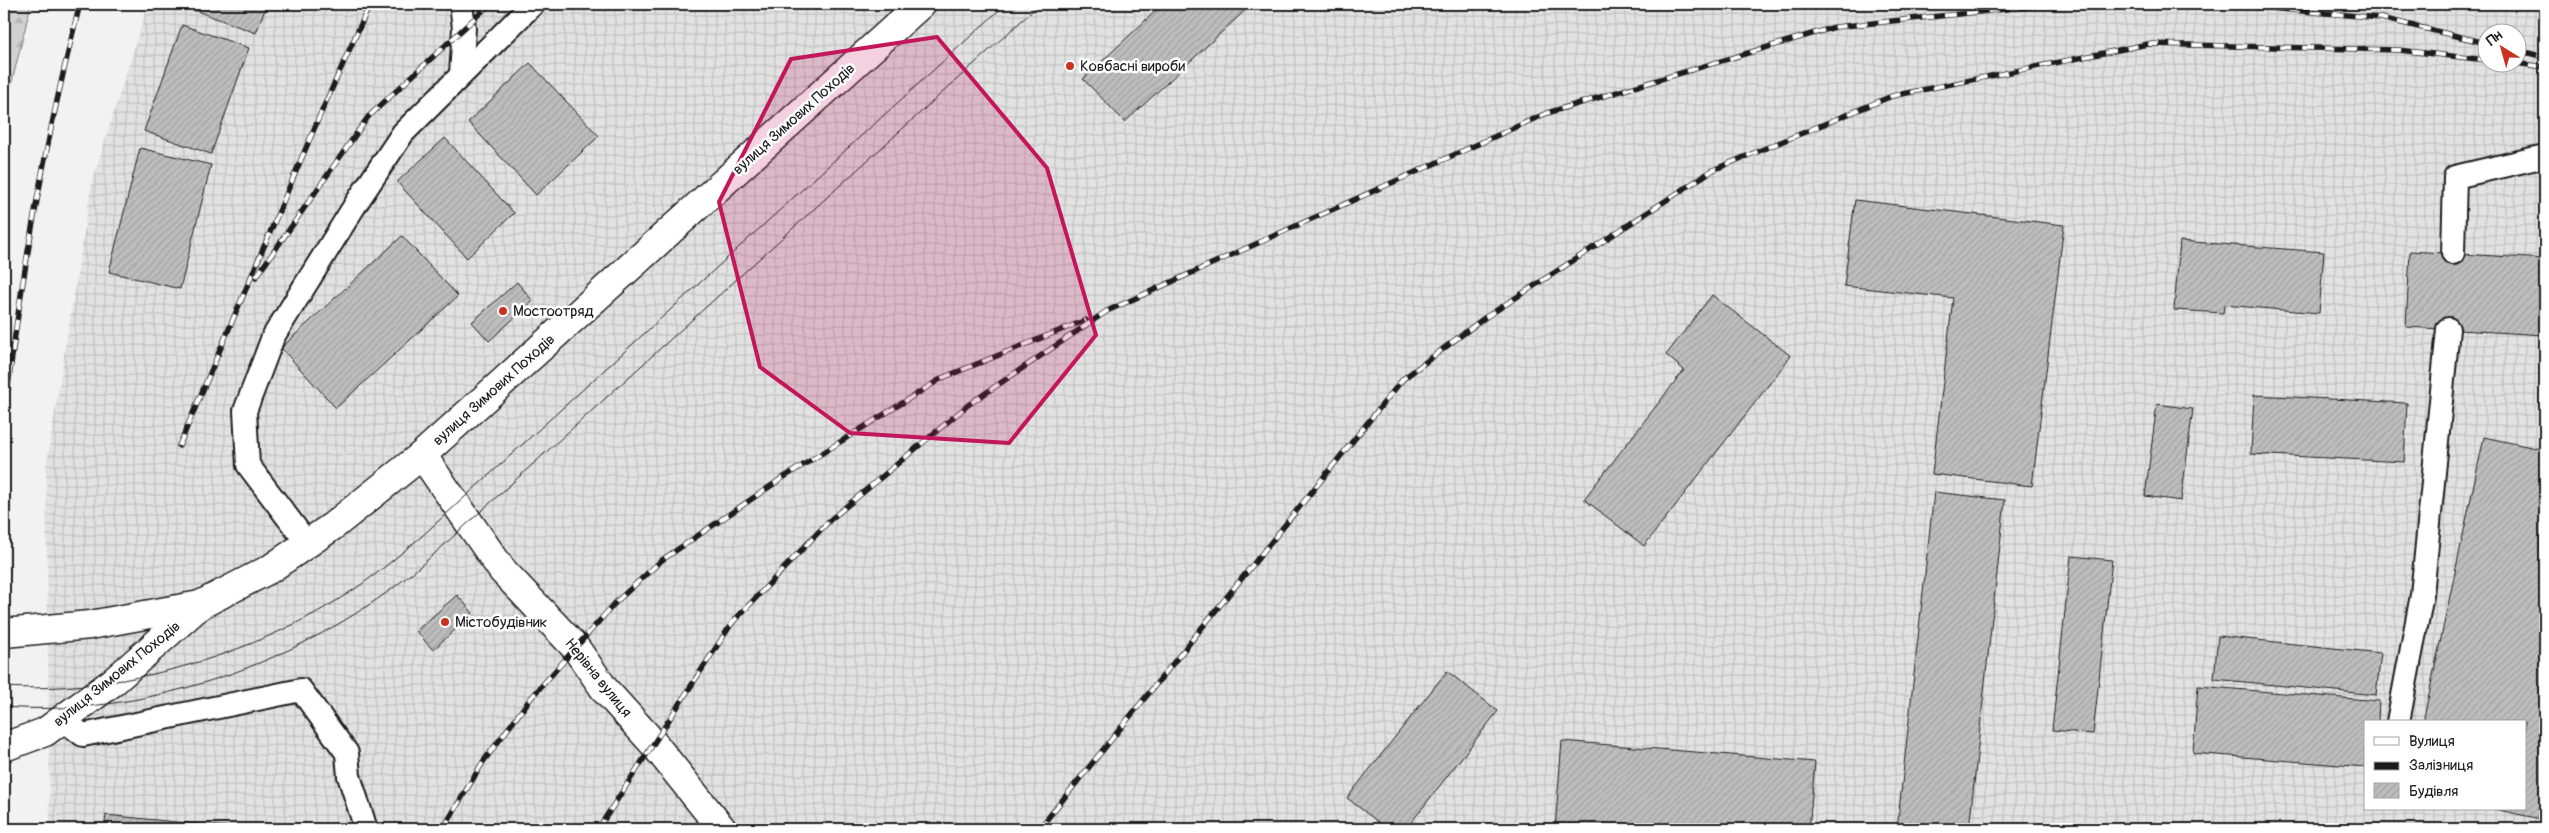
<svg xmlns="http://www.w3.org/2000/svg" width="2549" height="833" font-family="Pangolin,sans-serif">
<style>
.industrial{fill:url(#industrial-grid);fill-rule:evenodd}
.forest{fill:url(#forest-firs);stroke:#777}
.building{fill:url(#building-hatch);stroke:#1c1c1c}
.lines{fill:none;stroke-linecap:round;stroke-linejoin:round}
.service-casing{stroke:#1c1c1c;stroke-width:26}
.minor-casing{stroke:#1c1c1c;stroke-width:31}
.secondary-casing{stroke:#1c1c1c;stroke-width:31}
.service{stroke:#fff;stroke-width:22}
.minor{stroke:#fff;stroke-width:28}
.secondary{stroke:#fff;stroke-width:28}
.tram{stroke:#1c1c1c;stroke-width:1}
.rail-casing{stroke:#1c1c1c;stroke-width:5.5}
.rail{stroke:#fff;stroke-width:4;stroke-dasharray:11;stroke-linecap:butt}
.marked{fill:#c2185b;fill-opacity:0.2;stroke:#c2185b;stroke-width:4;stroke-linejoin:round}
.poi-dot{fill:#c8321e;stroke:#fff;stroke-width:2}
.labels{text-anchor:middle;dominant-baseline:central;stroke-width:5;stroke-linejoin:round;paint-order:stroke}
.poi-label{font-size:15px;fill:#1c1c1c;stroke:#fff;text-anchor:start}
.street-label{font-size:15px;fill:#1c1c1c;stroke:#fff}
</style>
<defs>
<pattern id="industrial-grid" width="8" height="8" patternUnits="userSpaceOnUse" patternTransform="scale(1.25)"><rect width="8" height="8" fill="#e2e2e2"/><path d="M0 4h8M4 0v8" fill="none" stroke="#c1c1c1"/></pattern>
<pattern id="forest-firs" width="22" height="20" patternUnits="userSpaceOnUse" patternTransform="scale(1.25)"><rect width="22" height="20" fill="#d2d2d2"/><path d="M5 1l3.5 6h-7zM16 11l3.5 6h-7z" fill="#b4b4b4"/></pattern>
<pattern id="building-hatch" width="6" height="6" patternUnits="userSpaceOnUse" patternTransform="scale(1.25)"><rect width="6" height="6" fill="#bdbdbd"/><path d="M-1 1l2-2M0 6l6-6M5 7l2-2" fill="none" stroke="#a2a2a2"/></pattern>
</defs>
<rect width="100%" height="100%" fill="#f2f2f2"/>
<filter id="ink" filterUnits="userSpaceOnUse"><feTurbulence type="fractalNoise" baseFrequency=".02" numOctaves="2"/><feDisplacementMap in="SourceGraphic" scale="10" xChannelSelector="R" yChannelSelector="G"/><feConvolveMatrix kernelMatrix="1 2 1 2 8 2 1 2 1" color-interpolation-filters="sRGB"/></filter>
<g filter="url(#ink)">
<!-- industrial -->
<path class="industrial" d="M148 4H2545V829H50L46 468 92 182ZM2486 32H2516V62H2486ZM2365 722H2525V809H2365Z"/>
<!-- forest -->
<path class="forest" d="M4 4H31L4 114Z"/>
<!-- building -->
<g class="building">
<path d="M184 4H267L256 33 183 6Z"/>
<path d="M1163 4H1252L1125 122 1083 79Z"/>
<path d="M182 25 249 48 211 154 144 131Z"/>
<path d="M530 63 599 136 536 195 468 122Z"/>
<path d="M445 138 514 213 467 258 397 182Z"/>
<path d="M140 148 211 165 180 289 109 272Z"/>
<path d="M1855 200 2064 225 2032 486 1932 474 1953 298 1844 286Z"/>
<path d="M402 236 458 296 336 408 281 348Z"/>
<path d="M2180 241 2324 252 2319 313 2224 305 2223 313 2174 310Z"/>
<path d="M2410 251 2545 259V335L2406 327Z"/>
<path d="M517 282 533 301 489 341 472 322Z"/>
<path d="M1712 295 1791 356 1644 546 1584 499 1684 370 1666 355Z"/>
<path d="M2254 395 2407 403 2404 462 2251 454Z"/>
<path d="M2157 404 2193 409 2181 501 2145 496Z"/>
<path d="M2484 437 2545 450V820L2494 809H2525V722H2423Z"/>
<path d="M1934 492 2005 500 1969 829H1897Z"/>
<path d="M2071 556 2112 560 2093 734 2052 730Z"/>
<path d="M457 595 473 613 433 650 416 631Z"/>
<path d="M2218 636 2381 653 2376 695 2214 679Z"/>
<path d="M1447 671 1498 711 1406 829H1387L1347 798Z"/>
<path d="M2198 686 2379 701 2378 722H2365V767L2193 753Z"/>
<path d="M1562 741 1815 762 1809 829H1555Z"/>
<path d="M106 815 246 829H104Z"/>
<path d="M2152 823 2223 829H2151Z"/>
</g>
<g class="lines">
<!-- service casing -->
<g class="service-casing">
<g id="service">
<path d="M461 4 464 28 461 74"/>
<path d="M2453 253 2455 177 2545 156"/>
<path d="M307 543 248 465 245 411 273 337 357 202 403 133 533 4"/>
<path d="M62 719 83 735 301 690 347 753 349 776 366 829"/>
<path d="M2398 722 2422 595 2448 329"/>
</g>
</g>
<!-- minor casing -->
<g class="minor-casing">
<path id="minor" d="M422 455 502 570 575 647 605 690 654 744 722 829"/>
</g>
<!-- secondary casing -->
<g class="secondary-casing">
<g id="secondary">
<path d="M4 633 90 625 200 605"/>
<path d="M4 747 45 732 113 682 200 605 270 569 333 526 422 455 921 4"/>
</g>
</g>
<!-- service -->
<use href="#service" class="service"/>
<!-- minor -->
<use href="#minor" class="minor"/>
<!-- secondary -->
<use href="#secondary" class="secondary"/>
<!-- tram -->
<g class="tram">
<path d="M4 687C119 694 250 657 347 594 374 577 398 556 422 536L1006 4"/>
<path d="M4 707C139 718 290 666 397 585 422 566 445 544 468 523L1040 4"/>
</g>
<!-- rail casing -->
<g class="rail-casing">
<g id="rail">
<path d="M2223 4 2381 18 2486 43"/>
<path d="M2516 50 2545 57"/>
<path d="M2507 62 2545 67"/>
<path d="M256 277 368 117 490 4"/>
<path d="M4 418C21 278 45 140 80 4"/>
<path d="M179 446 320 115 370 4"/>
<path d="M443 829 483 762 531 698 616 602 662 560 781 479 942 378 1086 320"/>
<path d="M598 829 732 623 830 520 968 405 1107 311 1547 113 1835 27 2054 4"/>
<path d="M1039 829 1403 379 1483 319 1713 170 1892 96 2148 44 2399 50 2486 60"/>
</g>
</g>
<!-- rail -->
<use href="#rail" class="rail"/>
</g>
</g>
<!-- marked area -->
<path class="marked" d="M937 37 1047 168 1096 335 1009 443 850 433 760 367 719 202 791 59Z"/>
<!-- markers -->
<g class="poi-dot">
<circle cx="1070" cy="66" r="5"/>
<circle cx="503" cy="311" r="5"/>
<circle cx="445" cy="622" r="5"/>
</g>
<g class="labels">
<!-- poi labels -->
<g class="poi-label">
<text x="1080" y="66">Ковбасні вироби</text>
<text x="513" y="311">Мостоотряд</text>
<text x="455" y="622">Містобудівник</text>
</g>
<!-- street labels -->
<g class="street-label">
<text transform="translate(794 119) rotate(-42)">вулиця Зимових Походів</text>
<text transform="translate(494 390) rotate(-42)">вулиця Зимових Походів</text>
<text transform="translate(117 674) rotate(-39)">вулиця Зимових Походів</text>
<text transform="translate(598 678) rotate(51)">Нерівна вулиця</text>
</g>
</g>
<!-- margin -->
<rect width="2549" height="833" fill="none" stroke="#fff" stroke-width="20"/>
<rect x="10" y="10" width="2529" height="813" fill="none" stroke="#1c1c1c" stroke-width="2" filter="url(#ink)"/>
<!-- legend -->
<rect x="2364" y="720" width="162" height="90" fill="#ffffff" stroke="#a4a4a4"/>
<rect x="2374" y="737" width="25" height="8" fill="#ffffff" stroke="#a4a4a4"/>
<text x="2409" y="746" font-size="15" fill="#1c1c1c">Вулиця</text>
<rect x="2374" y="762" width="25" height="8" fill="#1c1c1c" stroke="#a4a4a4"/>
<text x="2409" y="770" font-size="15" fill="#1c1c1c">Залізниця</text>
<rect x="2374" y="783" width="25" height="15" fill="url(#building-hatch)" stroke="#a4a4a4"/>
<text x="2409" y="796" font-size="15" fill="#1c1c1c">Будівля</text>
<!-- north arrow -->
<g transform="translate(2502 48) rotate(323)"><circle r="24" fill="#ffffff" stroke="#a4a4a4"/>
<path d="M0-4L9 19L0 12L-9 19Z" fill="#c8321e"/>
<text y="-8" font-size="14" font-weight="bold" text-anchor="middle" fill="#1c1c1c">Пн</text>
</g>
</svg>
